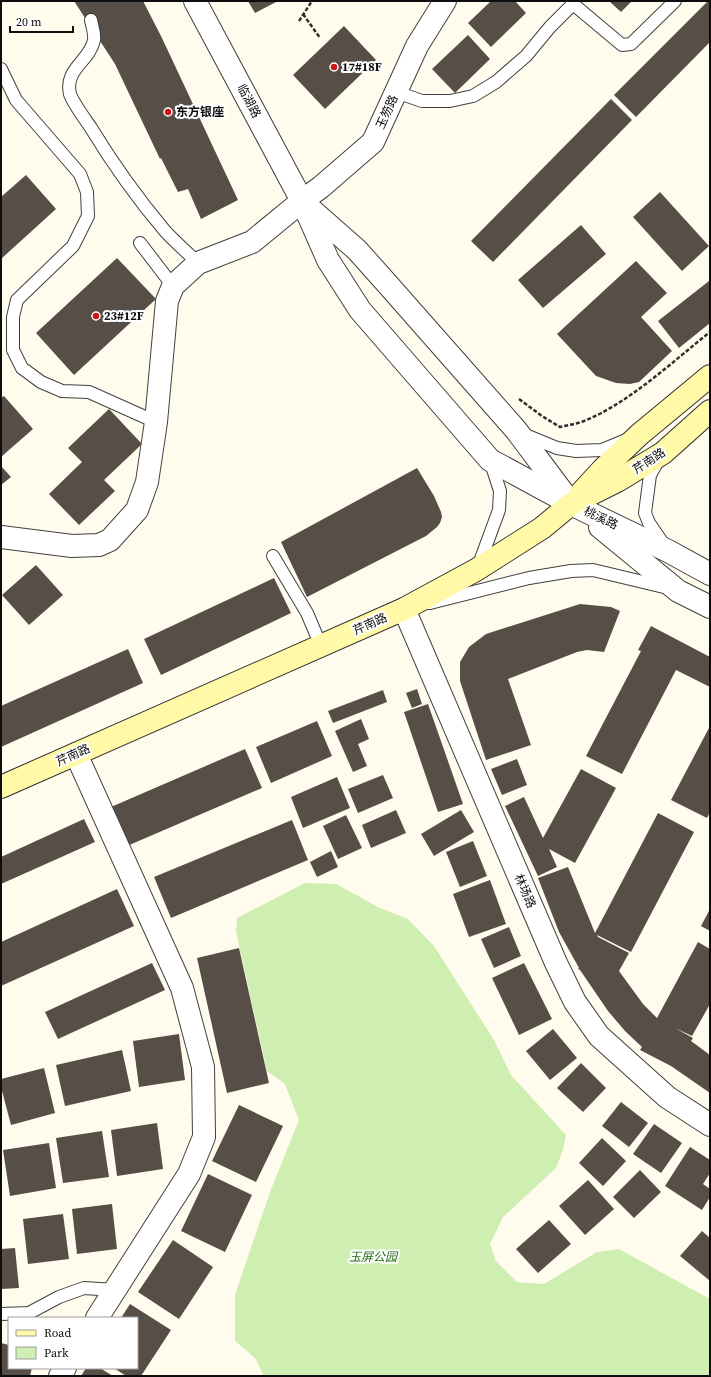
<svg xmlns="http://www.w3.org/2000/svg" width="711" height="1377" font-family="'Source Serif 4','Noto Sans SC',serif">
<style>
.green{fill:#cfeeb2}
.building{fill:#574e48}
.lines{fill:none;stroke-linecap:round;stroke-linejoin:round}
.service-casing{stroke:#404040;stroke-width:14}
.minor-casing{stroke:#404040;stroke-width:24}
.tertiary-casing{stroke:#404040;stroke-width:24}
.secondary-casing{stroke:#2f2f2f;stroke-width:24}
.path{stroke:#2f2f2f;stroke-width:2.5;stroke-dasharray:4 2;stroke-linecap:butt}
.service{stroke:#fff;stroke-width:12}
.minor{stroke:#fff;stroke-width:22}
.tertiary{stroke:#fff;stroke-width:22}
.secondary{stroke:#fff9a8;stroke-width:22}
.poi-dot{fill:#cc1618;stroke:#fff;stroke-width:1.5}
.labels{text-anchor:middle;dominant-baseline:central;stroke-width:4;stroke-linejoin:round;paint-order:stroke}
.poi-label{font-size:12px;font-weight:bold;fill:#0d0d0d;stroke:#fff;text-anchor:start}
.street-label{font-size:12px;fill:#0d0d0d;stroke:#fff}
.park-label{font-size:12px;font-style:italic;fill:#256c16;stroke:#fff}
</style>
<rect width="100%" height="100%" fill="#fffced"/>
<!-- green -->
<path class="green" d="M305 883 336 884 380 908 408 919 434 946 494 1040 511 1075 566 1135 563 1150 556 1168 503 1217 490 1244 496 1261 517 1282 544 1284 597 1252 619 1249 710 1299V1376H264L255 1358 235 1341V1295L270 1192 299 1120 285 1084 267 1071 236 931 237 918Z"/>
<!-- building -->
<g class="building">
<path d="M74 1H143L161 36 238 200 201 219 188 189 178 192 161 158 160 159 115 64Z"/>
<path d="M248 1H278L255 13Z"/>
<path d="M491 1H515L526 13 491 47 468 23Z"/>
<path d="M609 1H632L621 12Z"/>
<path d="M708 1H710V42L636 117 614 95Z"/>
<path d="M344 26 376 60 325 109 293 75Z"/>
<path d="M468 35 490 59 455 93 432 69Z"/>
<path d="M611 99 632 120 493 262 471 241Z"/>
<path d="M26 175 56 209 1 259V197Z"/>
<path d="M660 192 709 246 682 271 633 217Z"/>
<path d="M581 225 606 254 543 308 518 280Z"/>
<path d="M117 258 156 299 74 375 36 333Z"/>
<path d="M636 261 667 293 641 317 672 351 639 382 630 384 616 383 596 376 557 334Z"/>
<path d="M709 281 710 283V323L679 348 658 321Z"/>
<path d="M4 396 33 429 1 457V398Z"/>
<path d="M109 409 142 444 104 480 115 491 79 525 49 494 82 462 68 448Z"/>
<path d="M1 466 11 477 1 485Z"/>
<path d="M417 468 434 496 441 512 442 517 440 523 437 527 426 536 307 597 281 542Z"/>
<path d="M36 565 63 595 29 625 2 595Z"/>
<path d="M274 578 291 613 161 675 144 639Z"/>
<path d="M580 604 611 607 620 611 604 652 587 650 577 652 508 679 531 745 486 760 460 681V662L469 647 486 634Z"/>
<path d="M651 626 710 657V687L676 670 622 774 586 756 641 651 638 650Z"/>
<path d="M128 649 143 683 1 747V706Z"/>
<path d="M417 689 422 704 412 708 406 693Z"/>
<path d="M383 690 387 702 333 723 328 711Z"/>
<path d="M428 704 463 804 438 812 404 712Z"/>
<path d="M361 719 369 739 358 744 367 766 353 772 335 731Z"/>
<path d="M317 721 332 756 271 783 256 747Z"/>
<path d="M710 726V812L707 818 671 800Z"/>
<path d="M245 749 262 788 127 846 111 807Z"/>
<path d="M517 759 527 785 502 795 491 769Z"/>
<path d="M581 769 616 788 575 863 549 849 557 867 538 876 505 806 524 797 543 838Z"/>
<path d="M383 775 393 798 358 813 348 789Z"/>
<path d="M337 777 350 808 303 828 291 797Z"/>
<path d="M396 810 406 833 371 848 362 825Z"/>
<path d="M461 810 474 832 434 856 421 834Z"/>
<path d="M658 813 694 832 631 952 597 935 598 937 629 953 619 971 643 1004 657 1018 698 942 710 949V1004L692 1036 675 1028 693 1038 691 1041 710 1055V1093L671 1066 640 1050 642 1047 625 1031 608 1011 580 970 578 969 579 968 559 932 538 878 568 867 595 933Z"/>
<path d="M346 815 362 848 338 859 323 826Z"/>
<path d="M84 819 95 842 1 884V857Z"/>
<path d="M292 820 308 860 171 918 154 877Z"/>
<path d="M473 841 487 876 460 887 446 852Z"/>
<path d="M331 851 338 867 317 877 310 862Z"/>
<path d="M490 880 506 924 469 937 453 894Z"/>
<path d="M117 889 134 926 1 986V942Z"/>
<path d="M710 909V931L701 926Z"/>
<path d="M509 927 521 956 494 968 481 939Z"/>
<path d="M239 948 269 1083 227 1093 197 958Z"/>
<path d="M152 963 165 990 58 1039 45 1012Z"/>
<path d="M524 963 552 1019 519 1035 492 978Z"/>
<path d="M553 1029 577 1058 550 1080 526 1051Z"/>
<path d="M179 1034 185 1080 139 1087 133 1041Z"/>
<path d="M122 1050 131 1091 65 1106 56 1065Z"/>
<path d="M581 1063 606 1088 583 1112 557 1088Z"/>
<path d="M44 1068 55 1113 11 1125 1 1087V1079Z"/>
<path d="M621 1102 648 1123 629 1147 602 1126Z"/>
<path d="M239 1105 283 1126 256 1182 212 1161Z"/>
<path d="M157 1123 163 1169 117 1176 111 1130Z"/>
<path d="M654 1124 682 1143 661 1173 633 1154Z"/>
<path d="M102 1131 109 1177 63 1183 56 1138Z"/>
<path d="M602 1138 626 1161 603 1186 579 1163Z"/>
<path d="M49 1143 56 1188 10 1196 3 1150Z"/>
<path d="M690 1147 710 1160V1173L703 1184 710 1189V1197L702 1210 665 1186Z"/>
<path d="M640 1170 661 1192 634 1218 613 1197Z"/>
<path d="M208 1174 252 1195 225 1252 181 1231Z"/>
<path d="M588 1180 614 1209 585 1235 559 1206Z"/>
<path d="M112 1204 117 1249 77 1254 72 1209Z"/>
<path d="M63 1214 69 1259 28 1264 23 1219Z"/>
<path d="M549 1220 571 1244 538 1273 516 1249Z"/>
<path d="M702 1231 710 1238V1281L680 1256Z"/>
<path d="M173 1240 213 1267 179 1319 138 1292Z"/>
<path d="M15 1248 19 1288 1 1289V1249Z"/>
<path d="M130 1304 171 1330 141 1376H126L114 1368H137V1318H121Z"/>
<path d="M1 1343 9 1345V1368H32L30 1376H1Z"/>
<path d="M86 1368H100L113 1376H81Z"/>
</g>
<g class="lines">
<!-- service casing -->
<g class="service-casing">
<g id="service">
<path d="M91 20C92 26 95 33 94 40 90 61 64 69 70 94 73 103 85 119 91 128 113 164 138 199 165 231 175 242 187 252 198 263"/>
<path d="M1 69 16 100 80 174 87 192 88 216 73 246 17 300 13 317V350L22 368 41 382 62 391 89 392 156 422"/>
<path d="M396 92 422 101H450L473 96 496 82 526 56 550 27 573 4 622 45 631 44 675 1"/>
<path d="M140 243 173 286"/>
<path d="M523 434 557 448 576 451 602 450 626 440"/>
<path d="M659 459 650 475 645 513 649 523 664 545"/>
<path d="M273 556 307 613 321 646"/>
<path d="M478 567 499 510 500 491 490 460"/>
<path d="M430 603 529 578 571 571 593 570 668 588"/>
<path d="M1 1314 29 1313 59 1297 84 1288 115 1290"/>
</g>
</g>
<!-- minor casing -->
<g class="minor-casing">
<g id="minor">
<path d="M1 537 72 546 99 545 110 540 137 510 147 482 156 422 167 301 173 286 198 263 252 242 302 201 321 187 373 142 417 46 445 1"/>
<path d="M404 609 556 963 575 1002 599 1036 667 1097 710 1125"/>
<path d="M76 754 182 988 203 1067 204 1137 189 1174 97 1318"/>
<path d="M60 1376 65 1368"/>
</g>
</g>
<!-- tertiary casing -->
<g class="tertiary-casing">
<g id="tertiary">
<path d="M195 1 302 201 328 260 360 310 490 460 571 504 668 551 710 574"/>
<path d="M307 206 357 250 390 287 516 430 567 498"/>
<path d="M600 527 678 591 710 607"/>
</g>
</g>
<!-- secondary casing -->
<g class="secondary-casing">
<g id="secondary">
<path d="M580 494 603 469 640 434 710 376"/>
<path d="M1 787 404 609 476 570 542 528 571 504 617 481 663 453 710 411"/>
</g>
</g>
<!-- path -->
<g class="path">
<path d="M303 14 320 38"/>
<path d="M299 21 312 1"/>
<path d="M519 399 542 416 560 427C568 425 576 424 584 421 629 403 672 362 710 332"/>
</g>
<!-- service -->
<use href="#service" class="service"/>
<!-- minor -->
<use href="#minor" class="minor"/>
<!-- tertiary -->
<use href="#tertiary" class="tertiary"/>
<!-- secondary -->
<use href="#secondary" class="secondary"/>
</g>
<!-- markers -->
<g class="poi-dot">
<circle cx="334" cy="67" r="4"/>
<circle cx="168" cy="112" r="4"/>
<circle cx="96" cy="316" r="4"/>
</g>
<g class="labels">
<!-- poi labels -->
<g class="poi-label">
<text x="342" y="67">17#18F</text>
<text x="176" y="112">东方银座</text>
<text x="104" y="316">23#12F</text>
</g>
<!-- street labels -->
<g class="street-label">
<text transform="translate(249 101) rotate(62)">临湖路</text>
<text transform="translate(387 112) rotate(-66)">玉笏路</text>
<text transform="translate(649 461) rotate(-33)">芹南路</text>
<text transform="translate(601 518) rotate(26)">桃溪路</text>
<text transform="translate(370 624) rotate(-24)">芹南路</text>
<text transform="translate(73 755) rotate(-24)">芹南路</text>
<text transform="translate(525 891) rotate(67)">林场路</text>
</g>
<!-- park labels -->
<g class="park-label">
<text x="373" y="1257">玉屏公园</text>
</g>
</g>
<!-- border -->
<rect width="711" height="1377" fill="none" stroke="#0d0d0d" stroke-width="4"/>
<!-- legend -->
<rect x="8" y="1317" width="130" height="52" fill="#ffffff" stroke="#9e9e9e"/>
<rect x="16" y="1330" width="20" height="6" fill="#fff9a8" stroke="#9e9e9e"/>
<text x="44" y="1337" font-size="12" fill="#0d0d0d">Road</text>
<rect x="16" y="1347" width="20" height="12" fill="#cfeeb2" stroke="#9e9e9e"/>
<text x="44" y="1357" font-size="12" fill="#0d0d0d">Park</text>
<!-- scale -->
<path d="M10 26v6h63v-6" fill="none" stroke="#0d0d0d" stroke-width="2"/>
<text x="16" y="26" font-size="12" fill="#0d0d0d" stroke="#ffffff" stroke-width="3" paint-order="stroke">20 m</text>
</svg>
